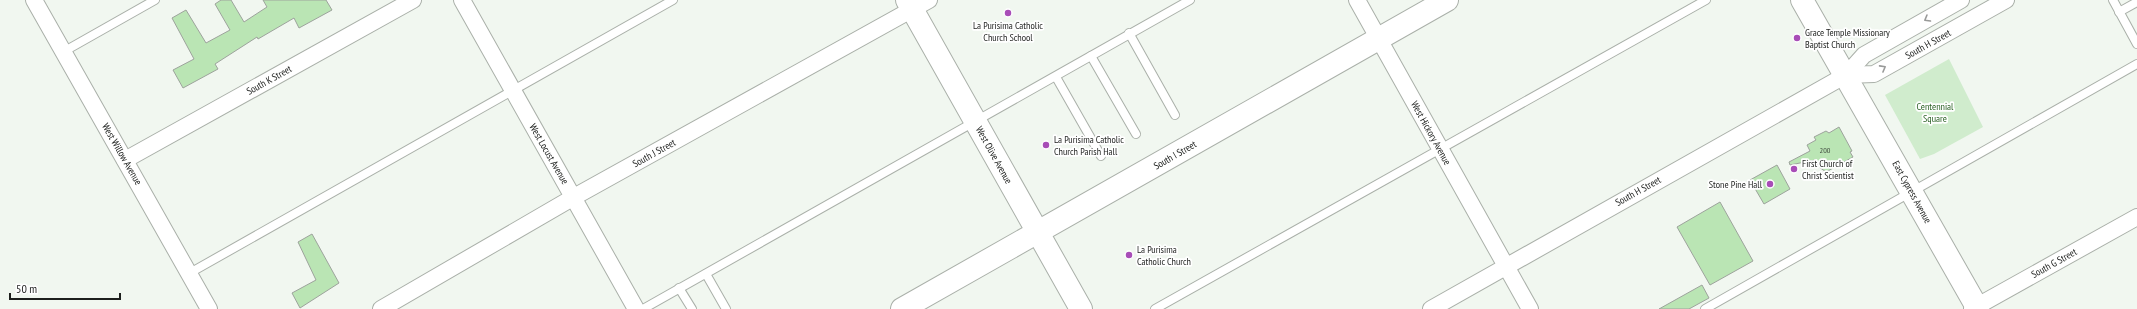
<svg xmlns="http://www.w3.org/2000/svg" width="2137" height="309" font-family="'PT Sans Narrow',sans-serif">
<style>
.green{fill:#d0eccd}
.building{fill:#bae5b4;stroke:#9da39c}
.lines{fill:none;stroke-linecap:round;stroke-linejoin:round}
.lane-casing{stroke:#aab0a9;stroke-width:10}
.street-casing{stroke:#aab0a9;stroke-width:18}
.secondary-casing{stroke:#aab0a9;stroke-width:24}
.lane{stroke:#fff;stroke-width:8}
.street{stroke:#fff;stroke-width:16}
.secondary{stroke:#fff;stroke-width:22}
.oneway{stroke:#999a99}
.poi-dot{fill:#a84db7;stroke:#fff;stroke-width:1.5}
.labels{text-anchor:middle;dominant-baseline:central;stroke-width:3.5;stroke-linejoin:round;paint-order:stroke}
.number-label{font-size:8px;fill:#445043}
.poi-label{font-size:10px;fill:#1d1f1d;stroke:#fff;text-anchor:start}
.street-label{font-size:10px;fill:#1d1f1d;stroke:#fff}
.park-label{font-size:10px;fill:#296023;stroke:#fff}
</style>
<rect width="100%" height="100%" fill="#f1f7f0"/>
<!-- green -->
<path class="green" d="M1949 59 1983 127 1934 154 1920 159 1885 95Z"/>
<!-- building -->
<g class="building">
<path d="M221 0H231L244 22 267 7 263 0H326L332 10 299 28 294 18 258 39 257 37 215 64 218 69 183 88 173 70 194 59 172 18 186 10 206 43 230 30 215 4Z"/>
<path d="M1839 127 1852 151 1850 152 1853 157 1826 172 1819 167 1815 160 1790 165 1789 162 1810 151 1807 145 1816 140 1814 137 1826 131 1829 133Z"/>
<path d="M1777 165 1790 189 1764 204 1750 180Z"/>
<path d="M1720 202 1753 261 1710 285 1677 227Z"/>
<path d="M312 234 339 283 300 308 292 293 316 280 298 242Z"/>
<path d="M1702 285 1709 298 1689 309H1659Z"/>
</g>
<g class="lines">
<!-- lane casing -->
<g class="lane-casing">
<g id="lane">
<path d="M2113 0 2137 44"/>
<path d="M2119 12 2137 2"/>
<path d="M1129 33 1175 115"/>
<path d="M63 52 155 0"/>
<path d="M1091 56 1136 134"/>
<path d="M1056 77 1101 156"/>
<path d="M188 274 673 0"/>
<path d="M706 274 726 309"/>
<path d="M679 288 692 309"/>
<path d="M643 309 1190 0"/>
<path d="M1155 309 1706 0"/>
<path d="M1705 309 2137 64"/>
</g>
</g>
<!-- street casing -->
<g class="street-casing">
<g id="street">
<path d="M34 0 209 309"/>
<path d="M462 0 636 309"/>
<path d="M1357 0 1530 309"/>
<path d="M1846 75 1874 74 2006 0"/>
<path d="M125 160 413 0"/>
<path d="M381 309 574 197 929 0"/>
<path d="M1431 309 1846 75 1864 55 1961 0"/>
<path d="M1972 309 2137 217"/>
</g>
</g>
<!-- secondary casing -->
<g class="secondary-casing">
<g id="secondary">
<path d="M907 0 1081 309"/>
<path d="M1802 0 1978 309"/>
<path d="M902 309 1447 0"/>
</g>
</g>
<!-- lane -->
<use href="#lane" class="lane"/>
<!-- street -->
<use href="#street" class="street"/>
<!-- secondary -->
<use href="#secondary" class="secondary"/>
</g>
<!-- one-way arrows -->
<defs><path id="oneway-chevron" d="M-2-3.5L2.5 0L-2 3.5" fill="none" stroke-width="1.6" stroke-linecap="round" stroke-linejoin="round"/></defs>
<g class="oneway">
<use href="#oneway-chevron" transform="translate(1927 19) rotate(150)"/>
<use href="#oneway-chevron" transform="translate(1883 68) rotate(-29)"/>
</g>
<!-- markers -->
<g class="poi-dot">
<circle cx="1008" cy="13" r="4"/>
<circle cx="1797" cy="38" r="4"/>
<circle cx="1046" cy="145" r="4"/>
<circle cx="1794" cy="169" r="4"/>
<circle cx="1770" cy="184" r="4"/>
<circle cx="1129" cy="255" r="4"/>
</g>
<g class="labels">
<!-- number labels -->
<g class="number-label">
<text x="1825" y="150">200</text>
</g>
<!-- poi labels -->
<g class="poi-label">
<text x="1008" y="25" text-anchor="middle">La Purisima Catholic<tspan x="1008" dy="12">Church School</tspan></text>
<text x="1805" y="32">Grace Temple Missionary<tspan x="1805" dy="12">Baptist Church</tspan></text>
<text x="1054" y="139">La Purisima Catholic<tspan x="1054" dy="12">Church Parish Hall</tspan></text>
<text x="1802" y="163">First Church of<tspan x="1802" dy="12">Christ Scientist</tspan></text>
<text x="1762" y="184" text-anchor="end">Stone Pine Hall</text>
<text x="1137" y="249">La Purisima<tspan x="1137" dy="12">Catholic Church</tspan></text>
</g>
<!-- street labels -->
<g class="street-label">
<text transform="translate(1928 44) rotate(-29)">South H Street</text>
<text transform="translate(269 80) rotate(-29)">South K Street</text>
<text transform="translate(1431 133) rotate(61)">West Hickory Avenue</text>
<text transform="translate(654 153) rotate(-29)">South J Street</text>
<text transform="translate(122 154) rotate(60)">West Willow Avenue</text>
<text transform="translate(549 154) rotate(60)">West Locust Avenue</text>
<text transform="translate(994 155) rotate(61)">West Olive Avenue</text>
<text transform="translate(1175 155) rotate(-30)">South I Street</text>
<text transform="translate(1638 191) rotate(-29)">South H Street</text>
<text transform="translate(1912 192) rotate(61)">East Cypress Avenue</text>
<text transform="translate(2054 263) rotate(-29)">South G Street</text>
</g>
<!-- park labels -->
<g class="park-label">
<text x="1935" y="106">Centennial<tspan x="1935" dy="12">Square</tspan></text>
</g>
</g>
<!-- scale -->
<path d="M10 293v6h110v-6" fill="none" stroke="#1d1f1d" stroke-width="2"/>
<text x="16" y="293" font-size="12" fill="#1d1f1d" stroke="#ffffff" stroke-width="3" paint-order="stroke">50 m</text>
</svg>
